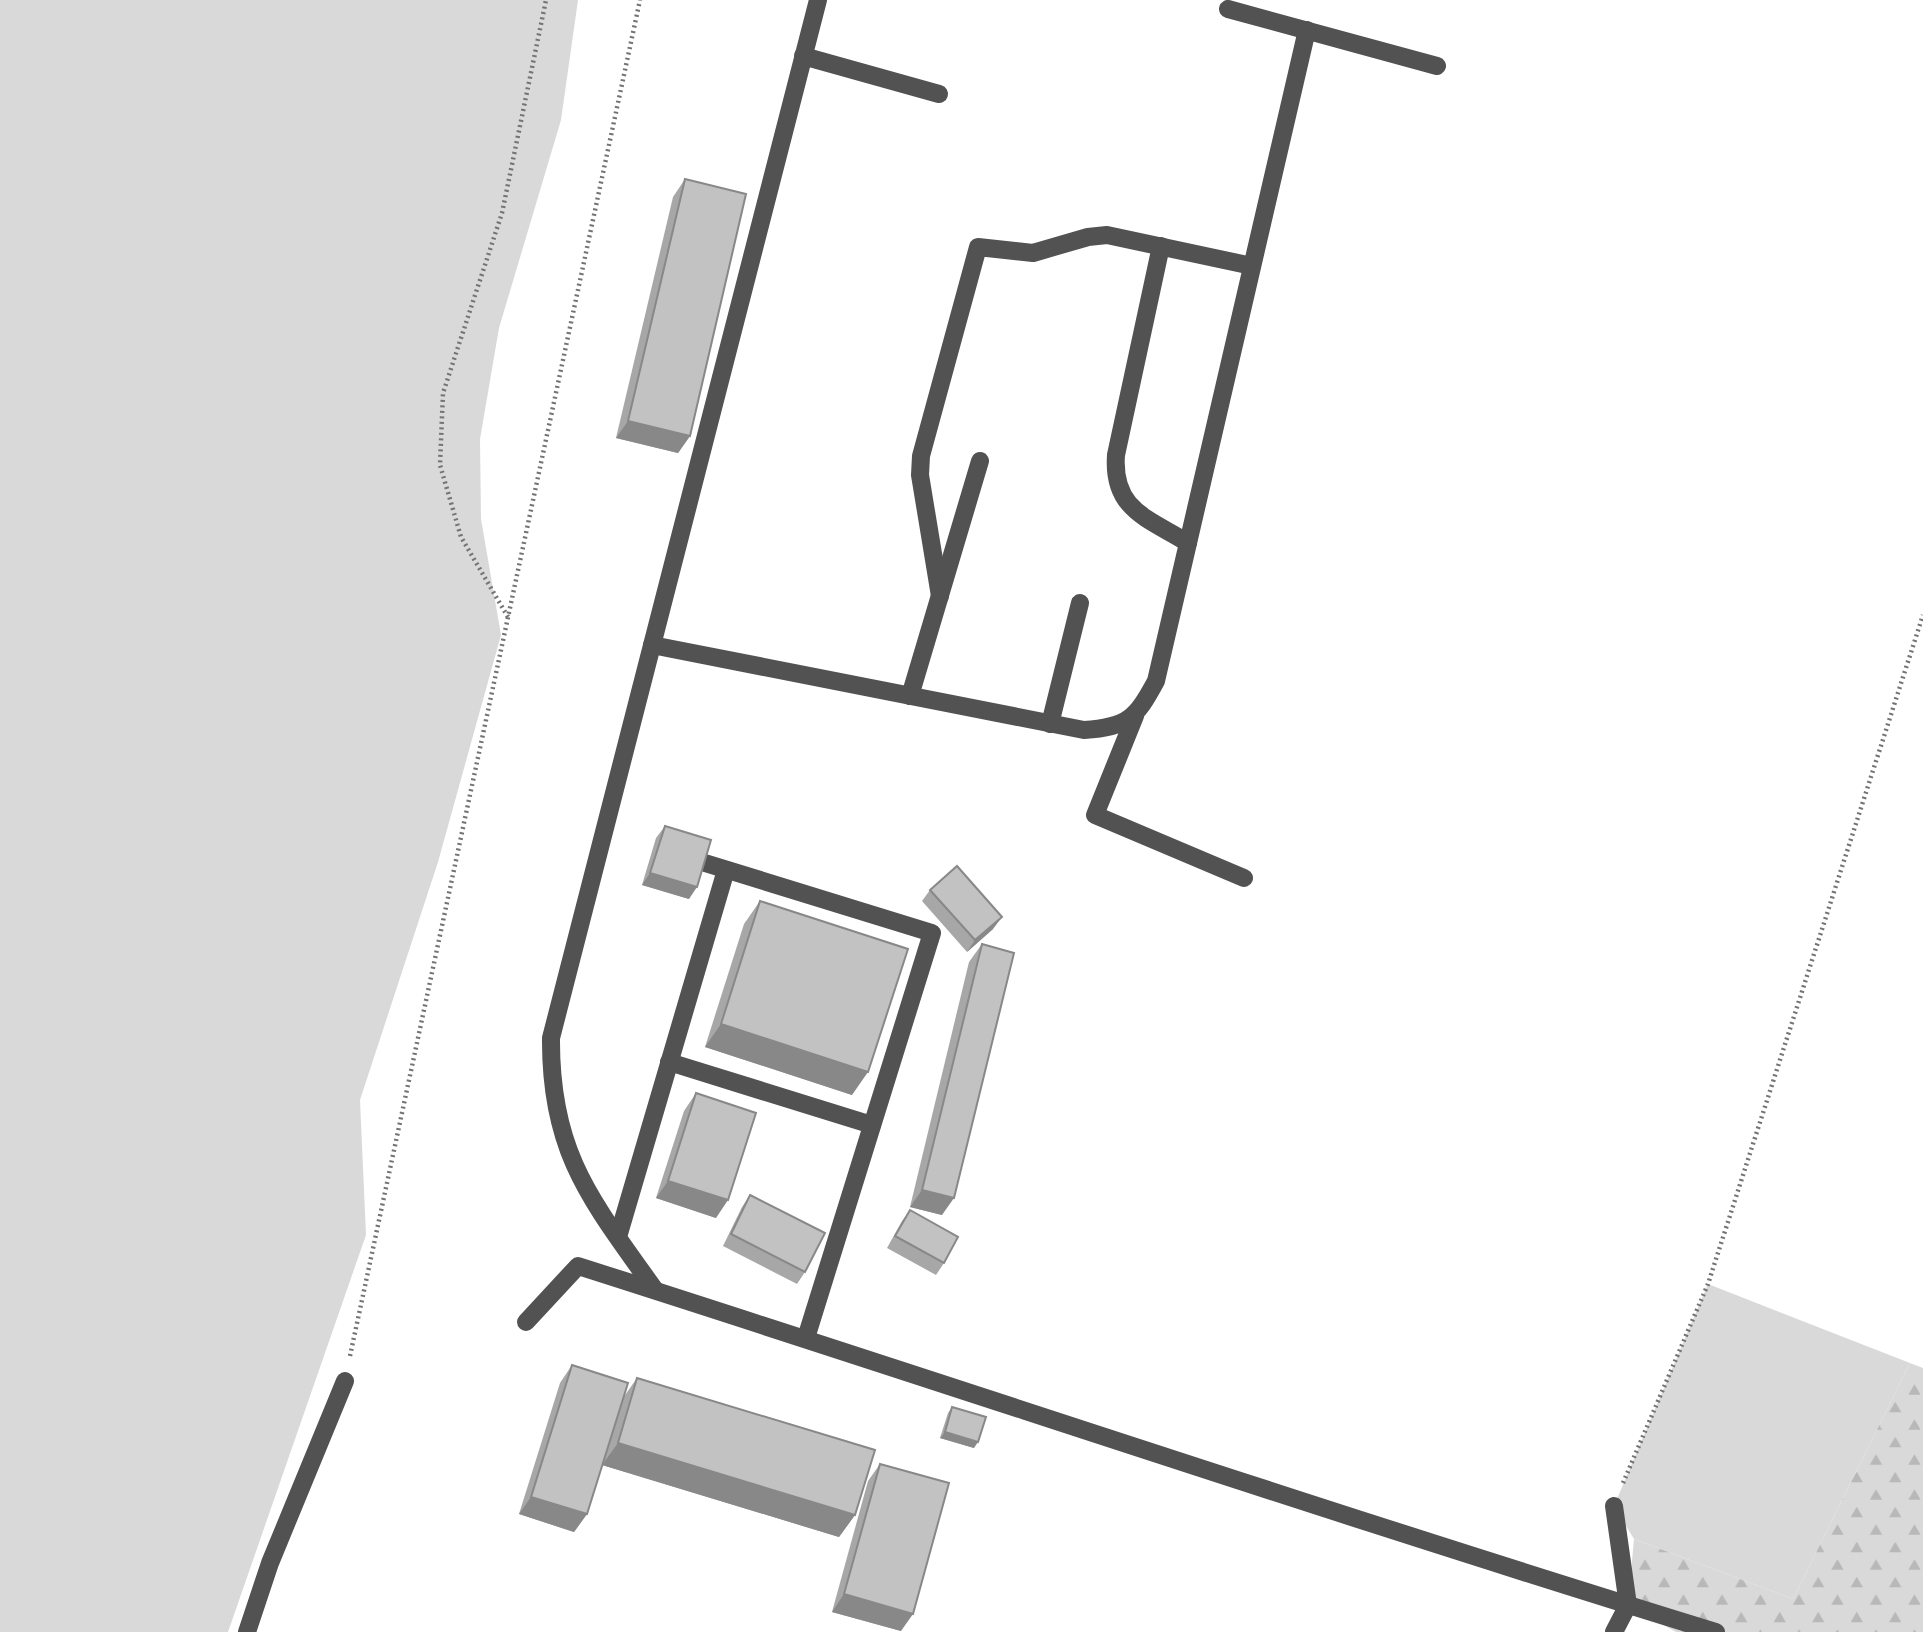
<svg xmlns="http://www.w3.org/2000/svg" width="1923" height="1632" font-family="Karla,sans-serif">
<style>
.green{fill:#d9d9d9}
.forest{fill:url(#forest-firs)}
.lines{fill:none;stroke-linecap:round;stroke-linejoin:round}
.path{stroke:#747474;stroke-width:4.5;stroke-dasharray:2 3.5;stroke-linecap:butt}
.minor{stroke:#525252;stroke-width:18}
.wall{fill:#a7a7a7}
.shaded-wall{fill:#888}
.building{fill:#c2c2c2;stroke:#888;stroke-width:2}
</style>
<defs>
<pattern id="forest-firs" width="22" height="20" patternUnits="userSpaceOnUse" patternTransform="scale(1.75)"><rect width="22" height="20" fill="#d9d9d9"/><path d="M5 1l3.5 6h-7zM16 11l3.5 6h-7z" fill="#b8b8b8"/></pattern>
</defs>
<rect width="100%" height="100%" fill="#fff"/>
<!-- green -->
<g class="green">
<path d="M0 0H578L561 120 499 328 480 439 481 519 501 635 438 862 360 1100 366 1235 228 1632H0Z"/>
<path d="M1708 1284 1910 1363 1793 1599 1634 1539 1614 1506Z"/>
</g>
<!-- forest -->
<path class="forest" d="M1910 1363 1923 1368V1632H1676L1628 1605 1634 1539 1793 1599Z"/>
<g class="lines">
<!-- path -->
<g class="path">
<path d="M508 617 461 537 440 465 443 393 502 213 546 0"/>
<path d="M350 1356 640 0"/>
<path d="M1623 1483 1708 1284 1923 615"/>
</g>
<!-- minor -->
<g class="minor">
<path d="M1228 9 1437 66"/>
<path d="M803 56 939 94"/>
<path d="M1161 246 1116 455C1112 510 1148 518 1188 543"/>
<path d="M940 596 920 475 921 456 978 247 1033 253 1088 237 1107 235 1252 266"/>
<path d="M652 645 1084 730C1128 727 1136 718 1156 681L1307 30"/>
<path d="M910 696 980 461"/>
<path d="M1135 716 1095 815 1244 878"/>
<path d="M1050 724 1080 603"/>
<path d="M705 863 932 933 806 1338"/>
<path d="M669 1062 872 1125"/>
<path d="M618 1237 726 870"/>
<path d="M655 1290C592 1201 550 1154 551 1038L818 0"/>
<path d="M526 1322 578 1266C958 1387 1335 1515 1716 1632"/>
<path d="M1614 1506 1628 1605 1614 1632"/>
<path d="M247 1632 270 1563 345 1381"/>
</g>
</g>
<!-- wall -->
<g class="wall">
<path d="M685 179 690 436 678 453 616 438 673 197Z"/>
<path d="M665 826 689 899 642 885 656 838Z"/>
<path d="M930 890 993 929 967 952 922 901Z"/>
<path d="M760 901 852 1095 705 1047 744 924Z"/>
<path d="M982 944 942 1215 910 1207 969 962Z"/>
<path d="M696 1093 716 1218 656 1198 684 1111Z"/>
<path d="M750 1195 805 1272 797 1284 723 1246 742 1207Z"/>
<path d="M910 1210 944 1263 936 1275 887 1248 902 1221Z"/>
<path d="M572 1365 623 1398 637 1378 855 1515 839 1537 602 1465 587 1514 574 1532 519 1514 560 1383Z"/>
<path d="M952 1407 974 1448 940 1438 948 1413Z"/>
<path d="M880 1464 901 1631 832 1612 868 1481Z"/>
</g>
<!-- shaded-wall -->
<g class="shaded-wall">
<path d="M628 421 690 436 678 453 616 438Z"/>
<path d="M650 873 697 887 689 899 642 885Z"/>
<path d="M1002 917 993 929 967 952 975 940Z"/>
<path d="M721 1024 868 1072 852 1095 705 1047Z"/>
<path d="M668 1181 728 1200 716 1218 656 1198Z"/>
<path d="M922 1190 954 1198 942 1215 910 1207Z"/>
<path d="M945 1432 978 1442 974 1448 940 1438Z"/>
<path d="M618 1443 855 1515 839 1537 602 1465Z"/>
<path d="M531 1497 587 1514 574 1532 519 1514Z"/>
<path d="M844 1594 913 1614 901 1631 832 1612Z"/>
</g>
<!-- building -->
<g class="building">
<path d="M685 179 746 194 690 436 628 421Z"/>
<path d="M665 826 711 840 697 887 650 873Z"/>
<path d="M957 866 1002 917 975 940 930 890Z"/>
<path d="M760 901 908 949 868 1072 721 1024Z"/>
<path d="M982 944 1014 953 954 1198 922 1190Z"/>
<path d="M696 1093 756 1113 728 1200 668 1181Z"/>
<path d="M750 1195 825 1233 805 1272 731 1234Z"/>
<path d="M910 1210 958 1237 944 1263 895 1236Z"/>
<path d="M572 1365 628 1383 587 1514 531 1497Z"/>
<path d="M637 1378 875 1450 855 1515 618 1443Z"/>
<path d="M952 1407 986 1417 978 1442 945 1432Z"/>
<path d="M880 1464 949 1483 913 1614 844 1594Z"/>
</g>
</svg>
